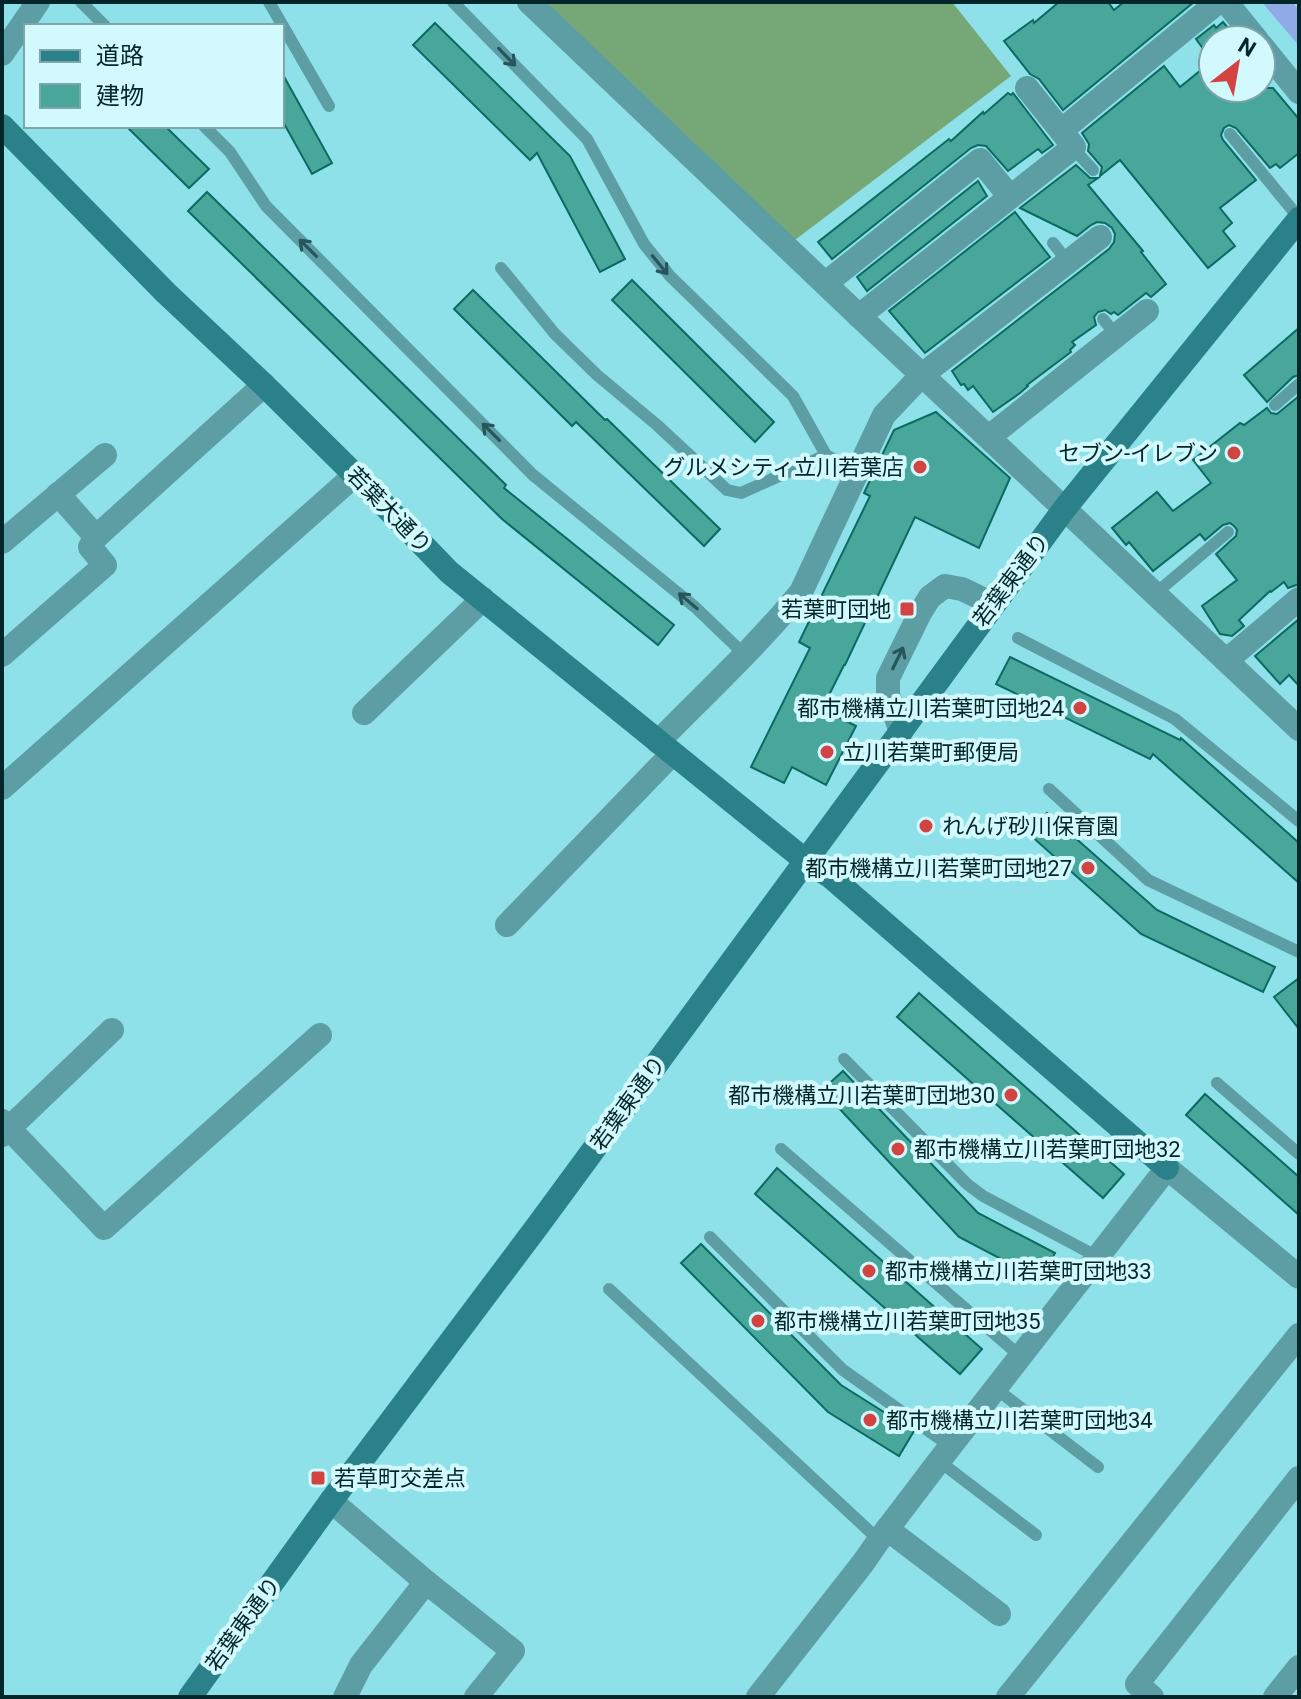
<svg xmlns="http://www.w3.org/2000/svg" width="1301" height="1699" font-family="Roboto,'Noto Sans JP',sans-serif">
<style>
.forest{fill:#76a877}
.water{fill:#8faae4}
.building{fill:#49a69b;stroke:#0b6a61;stroke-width:2}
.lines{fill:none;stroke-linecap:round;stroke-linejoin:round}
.lane{stroke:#5d9ea5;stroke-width:12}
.street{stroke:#5d9ea5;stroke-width:24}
.secondary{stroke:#2a818a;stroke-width:24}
.oneway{stroke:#26565b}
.poi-dot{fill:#d24342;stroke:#d2f9fd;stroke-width:3}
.labels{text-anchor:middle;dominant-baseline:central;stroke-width:8;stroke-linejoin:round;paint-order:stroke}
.poi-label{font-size:22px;fill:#02262a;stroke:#d2f9fd;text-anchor:start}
.street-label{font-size:22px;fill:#02262a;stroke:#d2f9fd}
</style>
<rect width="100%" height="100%" fill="#8ee0e9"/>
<!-- forest -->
<path class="forest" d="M536 2H952L1011 76 791 243Z"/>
<!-- water -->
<path class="water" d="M1262 2H1292L1299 10V46Z"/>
<!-- building -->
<g class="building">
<path d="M1059 2H1108L1114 10 1124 2H1194L1063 110 1039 79 1030 74 1004 41 1033 20 1034 23Z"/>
<path d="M1223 22 1238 40H1213V88H1273L1299 119V153L1280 168 1276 164 1270 168 1236 128 1229 125 1224 128 1221 135 1223 140 1256 180 1220 208 1232 223 1223 231 1235 246 1208 268 1120 160 1100 176 1102 167 1088 151 1089 144 1082 133 1164 66 1180 87 1212 61 1196 39 1214 25 1216 28Z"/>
<path d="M435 23 570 156 625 259 600 272 537 153 530 160 413 45Z"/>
<path d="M282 73 332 163 312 174 282 120Z"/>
<path d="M1008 93 1011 95 1013 93 1053 145 1042 153 1038 149 1008 171 986 146 978 145 971 148 832 259 818 242 949 139 951 141 983 112 984 114Z"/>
<path d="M126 126H165L209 169 189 188Z"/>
<path d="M1076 165 1090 178H1098L1088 185 1143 251 1141 252 1166 284 1151 297 1146 293 1118 315 1114 312 1111 314 1105 310 1098 312 1094 317 1096 325 1072 342 1075 345 1070 350 1071 352 1027 385 1028 386 1020 393 993 412 973 386 968 390 964 384 961 385 952 371 1109 249 1114 242 1115 234 1112 228 1105 223 1097 222 1091 225 1077 236 1020 208Z"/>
<path d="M978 181 987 196 867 291 857 277Z"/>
<path d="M207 192 506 485 504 488 674 625 658 645 502 519 188 211Z"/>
<path d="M1015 212 1050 257 925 353 889 311Z"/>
<path d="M632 280 774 422 755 442 612 300Z"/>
<path d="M473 290 605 420 607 419 720 529 704 546 576 422 572 426 454 309Z"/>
<path d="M1299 328V375L1293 377 1267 402 1244 375Z"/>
<path d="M1299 396V584L1288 588 1284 582 1271 592 1270 591 1239 620 1244 626 1232 636 1220 634 1202 606 1237 580 1216 554 1236 536 1237 530 1234 526 1230 523 1223 525 1205 540 1200 534 1153 571 1129 542 1126 545 1112 528 1157 492 1173 511 1211 483 1193 460 1240 423 1244 425 1267 408 1271 413 1277 414Z"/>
<path d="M936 412 1010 478 979 548 915 517 845 665H844L822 709 856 726 826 785 792 767 784 783 751 767 810 648 799 642 870 496 864 493 894 430Z"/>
<path d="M1299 619V686L1289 675 1280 684 1255 656Z"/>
<path d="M1010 657 1180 740 1181 738 1299 843V883L1153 754 1150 759 996 684Z"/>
<path d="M1047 813 1157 910 1275 967 1263 992 1141 934 1029 834Z"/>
<path d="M1299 978V1029L1274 997Z"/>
<path d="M919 993 1124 1174 1103 1198 897 1017Z"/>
<path d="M843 1071 978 1213 1055 1253 1041 1280 959 1237 822 1090Z"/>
<path d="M1205 1094 1299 1177V1215L1186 1115Z"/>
<path d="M777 1168 982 1349 960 1374 755 1194Z"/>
<path d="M701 1244 841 1385 914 1431 899 1456 828 1412 681 1263Z"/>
</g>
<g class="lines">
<!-- lane -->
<g class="lane">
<path d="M81 2 105 26"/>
<path d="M269 2 329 106"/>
<path d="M453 2 587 139 644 244 670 276 793 396 826 455 856 473"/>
<path d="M204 126 230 152 266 206 533 475 695 607 745 655"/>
<path d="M1230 134 1299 218"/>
<path d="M1073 148 1093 170"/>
<path d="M1053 243 1068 262"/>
<path d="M501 268 555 334 597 375 657 425 727 490 741 493 826 455"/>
<path d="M1103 319 1116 335"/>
<path d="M1275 405 1299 384"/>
<path d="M1156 593 1228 532"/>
<path d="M1018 638 1175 719 1299 821"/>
<path d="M1049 789 1148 880 1299 952"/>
<path d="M844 1059 967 1184 983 1196 1098 1257"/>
<path d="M1217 1083 1299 1154"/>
<path d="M781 1149 1020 1356"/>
<path d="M710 1237 843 1370 950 1446"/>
<path d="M609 1289 879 1540"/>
<path d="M995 1388 1098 1467"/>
<path d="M939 1461 1036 1535"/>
</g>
<!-- street -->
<g class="street">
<path d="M529 2 859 316 1299 729"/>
<path d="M1226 2 1257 40"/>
<path d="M1261 45 1299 92"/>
<path d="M2 54 38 2"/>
<path d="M1062 130 1218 2"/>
<path d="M826 283 980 160 1010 197"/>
<path d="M859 316 1074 147 1027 88"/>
<path d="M989 437 1147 311"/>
<path d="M58 494 96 537"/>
<path d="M2 542 105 455"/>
<path d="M2 655 105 565 90 547 96 537 264 385"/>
<path d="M1227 660 1299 599"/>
<path d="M364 713 483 599"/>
<path d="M901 732 888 695V678L920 613 930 597 945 586 962 589 993 604"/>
<path d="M658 742C706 693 757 646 801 592L884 415 922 375 1100 237"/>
<path d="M2 788 355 475"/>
<path d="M507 925 672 754"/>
<path d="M2 1121 104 1228 320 1035"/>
<path d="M2 1135 112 1030"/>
<path d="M331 1501 426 1582 513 1651 476 1697"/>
<path d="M887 1529 999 1614"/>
<path d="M345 1697 361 1665 426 1582"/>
<path d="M758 1697 863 1563 879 1540 939 1461 1167 1168 1299 1277"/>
<path d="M1008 1697 1299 1335"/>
<path d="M1152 1697 1137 1684 1299 1478"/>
<path d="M1275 1697 1299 1667"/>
</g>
<!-- secondary -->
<g class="secondary">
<path d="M2 126 166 293 264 385 355 475 449 572 806 861 831 877 1167 1168"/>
<path d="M190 1697 331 1501 539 1224 1065 508 1299 219"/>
</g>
</g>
<!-- one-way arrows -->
<defs><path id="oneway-shaft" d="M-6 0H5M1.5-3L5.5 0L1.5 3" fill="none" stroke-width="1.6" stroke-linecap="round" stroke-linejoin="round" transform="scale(2)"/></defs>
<g class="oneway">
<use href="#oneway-shaft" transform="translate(507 57) rotate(46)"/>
<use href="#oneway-shaft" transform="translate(308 248) rotate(-135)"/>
<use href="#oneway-shaft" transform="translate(660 265) rotate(51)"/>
<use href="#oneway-shaft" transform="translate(491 432) rotate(-135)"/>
<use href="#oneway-shaft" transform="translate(688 601) rotate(-140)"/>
<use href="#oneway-shaft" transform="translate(898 658) rotate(-64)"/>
</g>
<!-- markers -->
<g class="poi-dot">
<circle cx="1234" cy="453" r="8"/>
<circle cx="920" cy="467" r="8"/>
<rect x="899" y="601" width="16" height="16" rx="4"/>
<circle cx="1080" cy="708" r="8"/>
<circle cx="827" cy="752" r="8"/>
<circle cx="926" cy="826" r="8"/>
<circle cx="1088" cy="868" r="8"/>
<circle cx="1011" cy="1095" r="8"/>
<circle cx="898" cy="1149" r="8"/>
<circle cx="869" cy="1271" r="8"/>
<circle cx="758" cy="1321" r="8"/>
<circle cx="870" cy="1420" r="8"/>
<rect x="310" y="1470" width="16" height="16" rx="4"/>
</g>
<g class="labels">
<!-- poi labels -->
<g class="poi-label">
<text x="1218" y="453" text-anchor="end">セブン-イレブン</text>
<text x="904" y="467" text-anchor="end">グルメシティ立川若葉店</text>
<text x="891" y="609" text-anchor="end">若葉町団地</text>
<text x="1064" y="708" text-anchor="end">都市機構立川若葉町団地24</text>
<text x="843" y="752">立川若葉町郵便局</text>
<text x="942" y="826">れんげ砂川保育園</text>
<text x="1072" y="868" text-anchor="end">都市機構立川若葉町団地27</text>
<text x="995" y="1095" text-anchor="end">都市機構立川若葉町団地30</text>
<text x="914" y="1149">都市機構立川若葉町団地32</text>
<text x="885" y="1271">都市機構立川若葉町団地33</text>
<text x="774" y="1321">都市機構立川若葉町団地35</text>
<text x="886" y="1420">都市機構立川若葉町団地34</text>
<text x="334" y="1478">若草町交差点</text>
</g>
<!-- street labels -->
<g class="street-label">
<text transform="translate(389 510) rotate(46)">若葉大通り</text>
<text transform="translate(1011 580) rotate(-53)">若葉東通り</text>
<text transform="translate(628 1103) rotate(-54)">若葉東通り</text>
<text transform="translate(243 1624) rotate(-54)">若葉東通り</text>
</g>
</g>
<!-- border -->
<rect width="1301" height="1699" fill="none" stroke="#02262a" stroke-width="8"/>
<!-- legend -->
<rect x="24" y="24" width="260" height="104" fill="#d2f9fd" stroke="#7fa5a9" stroke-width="2"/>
<rect x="40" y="50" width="40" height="12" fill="#2a818a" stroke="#7fa5a9" stroke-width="2"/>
<text x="96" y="64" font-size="24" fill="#02262a">道路</text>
<rect x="40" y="84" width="40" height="24" fill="#49a69b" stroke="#7fa5a9" stroke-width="2"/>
<text x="96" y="104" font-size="24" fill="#02262a">建物</text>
<!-- north arrow -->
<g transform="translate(1237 64) rotate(31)"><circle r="38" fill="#d2f9fd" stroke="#7fa5a9" stroke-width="2"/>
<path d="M0-6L14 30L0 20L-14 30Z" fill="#d24342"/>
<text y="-12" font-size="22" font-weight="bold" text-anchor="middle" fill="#02262a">N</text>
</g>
</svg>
